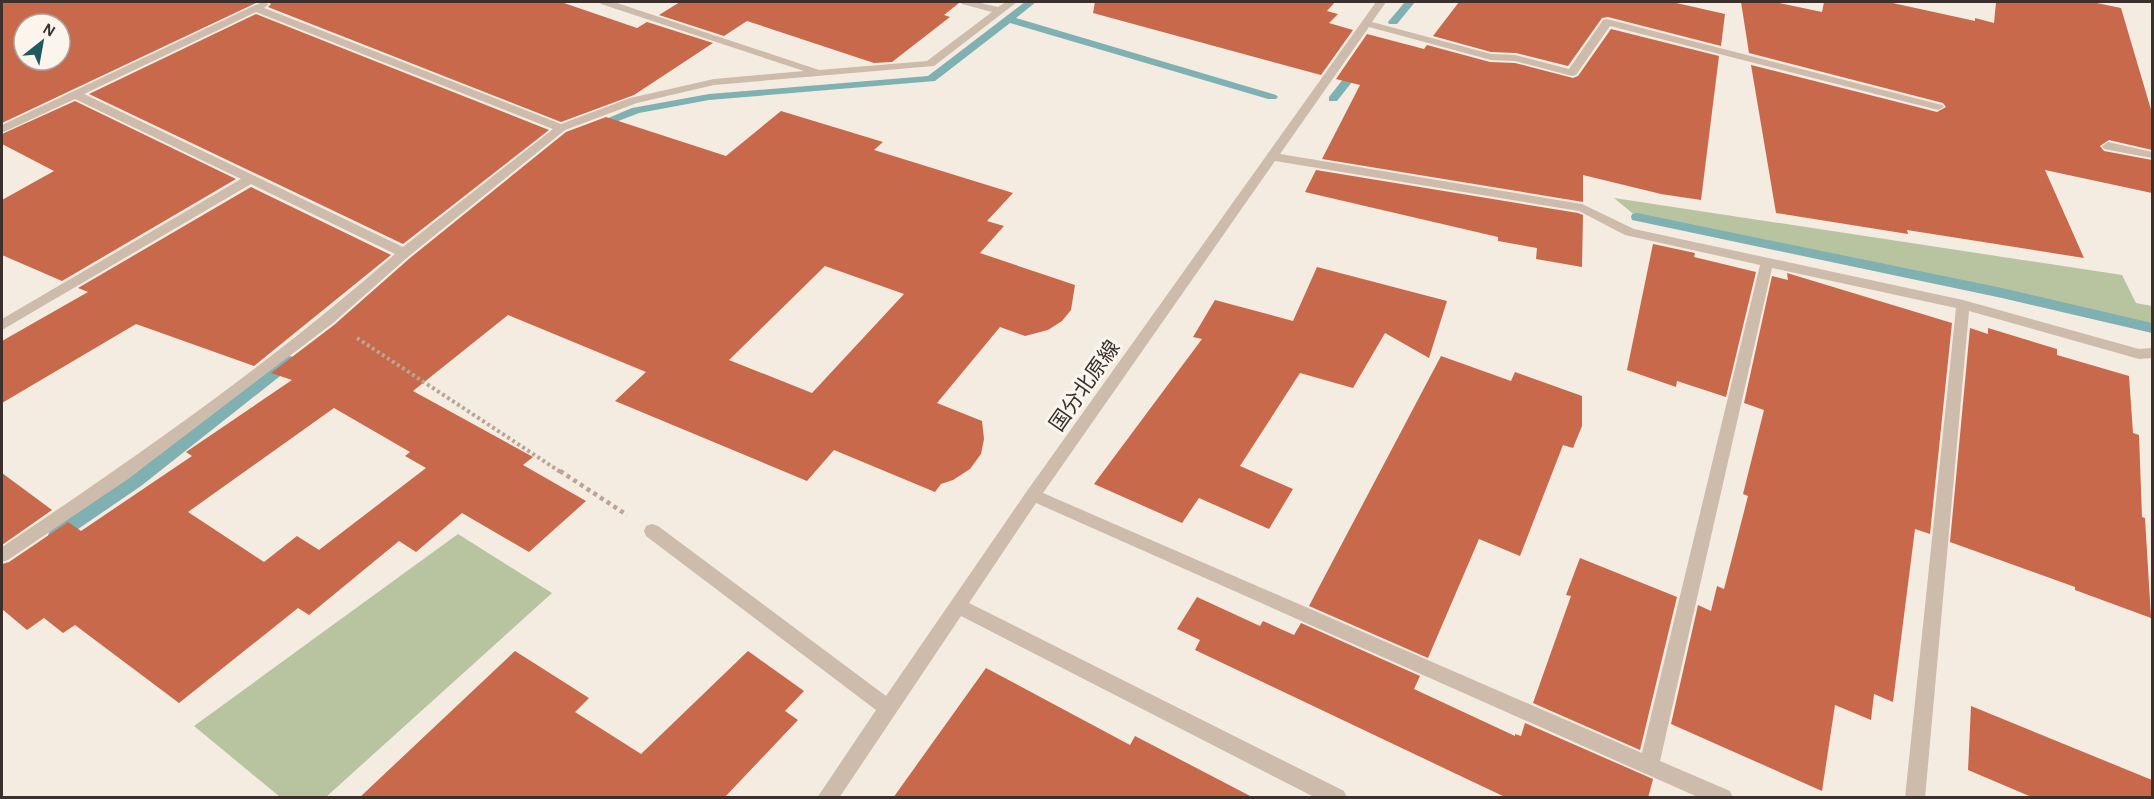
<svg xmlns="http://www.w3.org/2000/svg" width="2154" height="799" font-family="'Alegreya Sans','Noto Sans JP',sans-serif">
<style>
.green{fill:#b8c4a0}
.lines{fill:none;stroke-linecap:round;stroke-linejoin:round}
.stream{fill:#7fb0b2;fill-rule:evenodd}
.building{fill:#c8694b;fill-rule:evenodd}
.path-far1{stroke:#b9a596;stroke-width:4;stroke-dasharray:3 3;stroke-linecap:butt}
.path{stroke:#b9a596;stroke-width:4.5;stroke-dasharray:4 4;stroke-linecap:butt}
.minor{fill:#cdbbac;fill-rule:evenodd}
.labels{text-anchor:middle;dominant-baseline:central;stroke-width:6;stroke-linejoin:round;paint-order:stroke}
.street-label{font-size:21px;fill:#3b302b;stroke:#fbf5ee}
</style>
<rect width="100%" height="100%" fill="#f4ebe1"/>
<!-- green -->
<g class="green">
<path d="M1614 198 2122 275 2136 303 2152 306V328L2002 293 1637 217Z"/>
<path d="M458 534 552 593 326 797H280L194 726Z"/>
</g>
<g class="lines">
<!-- stream -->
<g class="stream">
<path d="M1025 2H1036L1016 18 1276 95 1278 97 1276 99H1268L1010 23 935 81 709 100 639 113 595 130 589 126 632 108 709 94 928 76Z"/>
<path d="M1405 2H1415L1397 24H1389L1388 22Z"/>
<path d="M1359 63 1363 64V68L1337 101H1329V97L1355 64Z"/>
<path d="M1637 213 2002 288 2152 323V333L2002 298 1632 220 1631 217 1632 214Z"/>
<path d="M289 356 294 357 296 361 294 365 141 486 62 540 56 542 50 540 48 535 50 530 129 478 284 357Z"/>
</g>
</g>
<!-- building -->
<g class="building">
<path d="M2 2H258L2 123ZM24 24H60V60H24Z"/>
<path d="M268 2H561L637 28 647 22 713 43 634 95 561 122 268 7 271 4Z"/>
<path d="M680 2H959V3L944 15 950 17 892 62 874 63 747 21 724 36 659 15Z"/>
<path d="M1095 2H1335L1327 11 1338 14 1329 23 1353 30 1321 75 1093 13Z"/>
<path d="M1459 2H1672L1725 14 1721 46 1608 17 1602 18 1568 66 1516 53 1491 52 1433 36Z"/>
<path d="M1741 2H1774L1822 12 1824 2H1888L1975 21V18L1994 23 1996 2H2092L2121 8 2152 113V150L2109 140 2100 146 2104 151 2152 160V193L2045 170 2084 258 1907 230 1908 234 1776 213 1751 65 1937 112 1946 107 1943 103 1749 53Z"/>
<path d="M256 14 549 130 403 244 89 94Z"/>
<path d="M1611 29 1719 56 1701 200 1661 194 1583 175V202L1322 159 1360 85 1336 79 1367 34 1424 49 1427 45 1490 62 1515 63 1573 78 1578 76Z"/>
<path d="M75 101 236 179 62 281 2 255V200L54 171 2 144V134Z"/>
<path d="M781 111 883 142 874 150 1013 193 987 221 1004 226 980 253 1075 285 1071 310 1062 321 1048 330 1025 336 1000 327 937 403 982 421 984 439 981 454 970 469 953 480 941 484 935 492 834 450 807 481 615 401 646 372 508 315 413 391 533 457 523 465 586 501 529 552 462 513 416 552 399 541 309 615 298 608 179 703 75 625 63 633 44 618 27 630 2 609V564L9 562 68 522 81 531 192 456 186 452 292 380 271 373 334 325 410 258 566 132 606 117 726 156ZM825 266 904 294 812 393 729 360ZM334 408 410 452 405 456 426 468 319 550 297 536 264 562 188 512Z"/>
<path d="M1316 170 1578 213 1583 215 1582 267 1536 259 1537 248 1498 241V237L1305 192Z"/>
<path d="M251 187 391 255 254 366 136 324 2 403V341L88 292 78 288Z"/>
<path d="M1653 244 1695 253 1694 257 1756 272 1726 397 1677 381 1676 387 1627 370Z"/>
<path d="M1317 267 1447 301 1429 358 1385 333 1353 388 1300 373 1240 466 1293 489 1269 529 1199 498 1182 523 1094 484 1202 339 1193 337 1215 300 1293 321Z"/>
<path d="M1787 273 1952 323 1930 534 1915 529 1893 702 1874 694 1871 720 1835 705 1822 791 1671 724 1698 605 1711 611 1717 586 1724 589 1748 496 1743 494 1764 410 1744 403 1772 276 1788 280Z"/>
<path d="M1970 328 1988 334V328L2057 349V355L2129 376 2133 433 2139 435 2142 517 2145 518 2151 618 2075 590V587L1950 542Z"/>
<path d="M1441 356 1511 381 1515 372 1582 396V426L1573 448 1563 445 1520 556 1479 539 1428 658 1309 606Z"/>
<path d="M2 473 52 510 2 545Z"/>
<path d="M1580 558 1677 597 1640 750 1533 703 1571 596 1566 595Z"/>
<path d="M1197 597 1260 626 1263 621 1294 635 1301 623 1420 676 1414 689 1515 736V734L1521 736 1525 723 1653 779 1648 798H1507L1195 650 1200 640 1177 629Z"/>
<path d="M515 651 589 698 575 712 641 754 748 651 804 691 785 711 798 720 724 798H359Z"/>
<path d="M986 668 1130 745 1135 736 1254 798H893Z"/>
<path d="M1971 706 2152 780V798H2034L1968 770Z"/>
</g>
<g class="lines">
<!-- path-far1 -->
<path class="path-far1" d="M357 338 562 473"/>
<!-- path -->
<path class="path" d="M560 471 627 515"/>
<!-- minor -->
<g class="minor">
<path d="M262 2 269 4 264 8 561 124 630 98 714 79 804 71 601 4 600 2H614L819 70 927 61 992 12 962 4 961 2H976L998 7 1006 2H1017L934 66 714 85 637 103 565 130 409 256 333 323 128 479 8 560 2 562V547C138 456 272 362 395 254L251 184 2 330V319L241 179 75 99 6 131 2 132V125ZM256 12 553 129 403 247 84 94Z"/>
<path d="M1376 2H1386L1372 22 1491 54 1515 55 1569 69 1603 20 1607 19 1942 105 1944 107 1938 110 1610 26 1576 75 1572 76 1515 61 1491 60 1369 27 1280 154 1582 204 1634 229 1963 300 2139 349 2152 348V358L2139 359 1969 311 1925 798H1905L1956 308 1772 268 1660 761 1730 791 1733 798H1700L1036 503 969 603 1344 791 1347 798H1316L961 616 839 798H817L876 710 646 536 644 531 646 526 652 524 658 526 886 696 1027 491ZM1275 161 1579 211 1625 235 1760 265 1642 753 1043 493Z"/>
<path d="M2108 142 2152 152V158L2104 149 2102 146Z"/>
</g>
</g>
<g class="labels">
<!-- street labels -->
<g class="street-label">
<text transform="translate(1085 386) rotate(-55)">国分北原線</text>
</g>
</g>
<!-- border -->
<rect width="2154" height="799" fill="none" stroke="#3b302b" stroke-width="6"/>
<!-- north arrow -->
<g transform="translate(42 42) rotate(31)"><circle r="28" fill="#fbf5ee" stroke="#aea6a0" stroke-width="1.5"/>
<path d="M0-4.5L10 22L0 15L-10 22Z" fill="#1f5a5e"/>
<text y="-9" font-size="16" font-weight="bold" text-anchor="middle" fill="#3b302b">N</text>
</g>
</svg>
